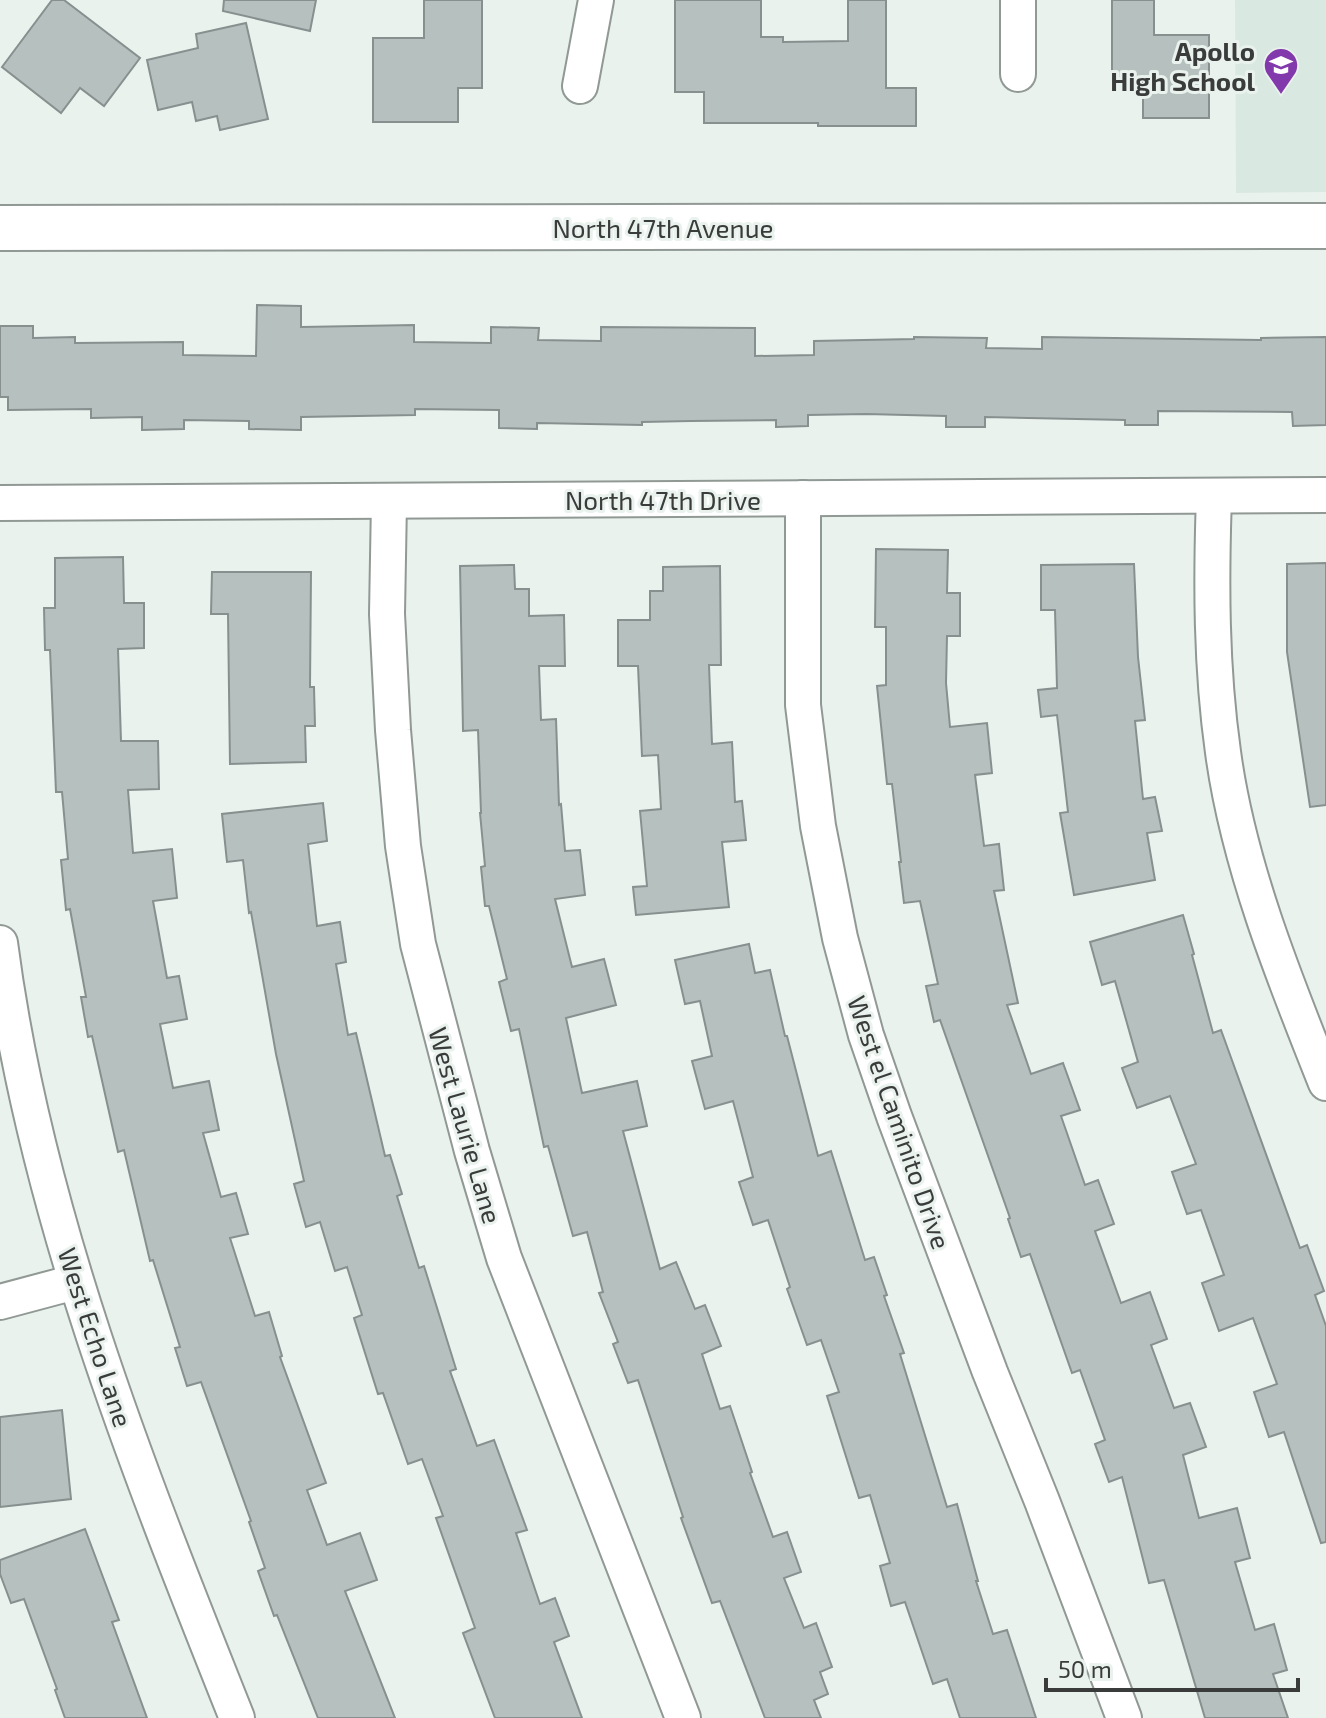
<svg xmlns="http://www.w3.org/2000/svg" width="1326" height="1718" font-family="'Exo 2',sans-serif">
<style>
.built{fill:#d9e8e1}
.building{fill:#b6c0bf;stroke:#87908f;stroke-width:2}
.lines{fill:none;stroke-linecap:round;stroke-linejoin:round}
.street-casing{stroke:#919995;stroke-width:38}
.secondary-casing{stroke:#919995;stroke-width:48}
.street{stroke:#fff;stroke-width:34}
.secondary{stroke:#fff;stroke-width:44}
.labels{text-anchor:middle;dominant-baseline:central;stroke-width:6;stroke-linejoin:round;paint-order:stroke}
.poi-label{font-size:26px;font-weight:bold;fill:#393c3a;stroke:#eaf2ee;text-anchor:end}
.street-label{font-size:26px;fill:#393c3a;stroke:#eaf2ee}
</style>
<rect width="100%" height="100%" fill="#eaf2ee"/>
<!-- built -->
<path class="built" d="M1235 0H1326V192L1236 193Z"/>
<!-- building -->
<g class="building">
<path d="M52 0H64L140 58 104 106 80 88 61 113 2 67Z"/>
<path d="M224 0H316L310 31 223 11Z"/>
<path d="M424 0H482V88H458V122H373V38H424Z"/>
<path d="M675 0H761V37H783V42L848 41V0H886V88H916V126H818V123H704V92H675Z"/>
<path d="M1112 0H1154V35H1209V118H1143V78H1112Z"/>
<path d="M246 23 268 119 220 130 217 116 196 121 192 102 158 110 147 60 198 48 196 34Z"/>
<path d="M257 305 301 306V327L414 325V342L491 343V327L539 328 538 340 601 341V327L755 328V356L814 355V341L914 339V337L987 338 986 348 1042 349V337L1261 340V338L1326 337V425L1293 426 1292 412 1158 411V425H1125V420L985 417V427H946V416L866 414 808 415V426L776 427V420L691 421 642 422V425L537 423V429L499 428V410L415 409V415L301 417V430L249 429V421L184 420V429L142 430V417L91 418V409L8 410V397H0V326H33V338L75 337V343L183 342V355L256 356Z"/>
<path d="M876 549 948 550 947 593H960V636H947L946 683 950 727 987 723 992 773 975 775 984 846 999 844 1004 890 994 891 1018 1003 1007 1005 1031 1074 1063 1063 1080 1110 1061 1116 1085 1185 1098 1180 1114 1224 1095 1231 1121 1303 1150 1292 1167 1339 1151 1345 1174 1408 1190 1403 1206 1447 1183 1455 1199 1518 1237 1508 1250 1558 1235 1562 1255 1630 1274 1624 1287 1670 1273 1674 1288 1718H1205L1164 1580 1149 1583 1122 1477 1109 1482 1095 1444 1105 1440 1080 1370 1072 1373 1030 1254 1021 1257 1008 1219 1010 1218 940 1020 934 1022 926 986 938 984 920 901 904 903 899 862H901L892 784H887L877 686 886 685V627H875Z"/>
<path d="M123 557 124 603H144V648L118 649 121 741H158L159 789 128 790 133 853 172 849 177 898 153 901 167 978 179 976 187 1019 160 1024 173 1088 209 1081 219 1130 203 1133 221 1197 236 1193 248 1234 230 1238 255 1316 269 1312 282 1356 280 1357 326 1483 307 1490 327 1545 360 1533 377 1580 345 1591 395 1718H318L277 1615 274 1616 258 1571 265 1568 249 1522 251 1521 201 1382 187 1386 175 1348 180 1347 153 1260 150 1261 124 1150 118 1152 92 1036 88 1037 81 997H86L70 909 66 910 61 860 68 859 62 792H56L50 650H45L44 608H55V558Z"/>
<path d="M1326 563V805L1310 807 1287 652V564Z"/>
<path d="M1134 564 1138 657 1145 720 1135 721 1143 799 1155 797 1162 831 1147 833 1155 880 1074 895 1060 813 1068 812 1057 715 1041 717 1038 690 1057 688 1055 610H1041V565Z"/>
<path d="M514 565 515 589H529V616L564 615 565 666H539L541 720 556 719 559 805 561 804 565 851 580 850 585 895 555 899 572 967 604 959 616 1005 566 1018 582 1093 637 1081 647 1126 623 1131 660 1269 676 1262 695 1309 705 1305 721 1346 702 1354 720 1409 730 1406 752 1472 750 1473 773 1537 787 1532 801 1572 784 1578 804 1628 816 1623 832 1667 820 1672 828 1694 814 1700 821 1718H765L720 1601 712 1603 681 1518 683 1517 638 1380 628 1383 613 1344 618 1342 599 1293 603 1292 587 1232 573 1236 548 1146 544 1147 519 1029 511 1031 499 982 507 979 489 906H485L481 867 485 866 480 813H481L478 730 463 731 460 566Z"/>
<path d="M720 566 721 665H709L712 744 732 742 735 802 742 801 746 840 722 842 729 907 636 915 633 887 647 886 640 811 661 809 658 755 642 756 638 666H618V620H650V591H663V567Z"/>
<path d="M212 572H311L310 687H314L315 726H305L306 762 230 764 228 614H211Z"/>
<path d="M323 803 327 841 308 844 317 926 340 922 346 962 336 964 348 1035 356 1033 385 1156 390 1155 402 1194 397 1196 419 1268 424 1266 456 1369 450 1371 477 1446 494 1440 527 1530 516 1533 540 1604 555 1598 569 1636 554 1642 582 1718H495L463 1633 475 1628 436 1518 443 1516 422 1459 408 1464 383 1393 378 1394 354 1318 362 1315 347 1267 335 1271 320 1222 306 1227 294 1184 304 1181 276 1054 251 912 249 913 243 860 227 862 222 814Z"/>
<path d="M1183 915 1194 954 1192 955 1213 1033 1221 1030 1300 1248 1307 1245 1324 1291 1315 1295 1326 1326V1542L1321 1543 1284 1432 1269 1437 1254 1392 1277 1384 1253 1318 1219 1331 1202 1283 1224 1275 1201 1210 1187 1214 1172 1172 1196 1164 1170 1096 1137 1108 1122 1068 1138 1062 1115 981 1102 985 1090 942Z"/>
<path d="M749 944 755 973 770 970 785 1036H787L818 1156 831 1151 865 1260 874 1257 887 1295 884 1296 904 1353 900 1354 947 1507 957 1504 978 1581H976L993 1634 1007 1630 1036 1718H960L947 1679 933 1684 905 1602 891 1606 880 1566 890 1563 870 1495 859 1498 827 1396 839 1392 821 1340 807 1345 787 1289 790 1287 768 1220 753 1225 739 1182 753 1177 733 1101 705 1109 692 1061 712 1056 700 1001 685 1004 675 960Z"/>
<path d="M62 1410 71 1499 0 1507V1417Z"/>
<path d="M85 1529 119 1620 112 1622 147 1718H65L55 1690 57 1689 24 1599 11 1603 0 1574V1560Z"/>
</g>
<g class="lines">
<!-- street casing -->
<g class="street-casing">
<g id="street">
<path d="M1018 0V74"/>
<path d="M580 86 596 0"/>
<path d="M1214 496C1211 582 1211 667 1223 752 1238 864 1284 978 1326 1083"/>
<path d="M803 498V705L818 826 840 938 866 1035 894 1116 990 1372 1042 1501 1124 1718"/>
<path d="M389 501 387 614 393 730 403 846 418 944 472 1151 504 1258 683 1718"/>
<path d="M0 503 1326 495"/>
<path d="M0 943C35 1212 137 1467 237 1718"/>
<path d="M0 1302 75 1282"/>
</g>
</g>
<!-- secondary casing -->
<g class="secondary-casing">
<path id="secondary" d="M0 228 1326 226"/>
</g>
<!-- street -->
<use href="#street" class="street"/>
<!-- secondary -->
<use href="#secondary" class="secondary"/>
</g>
<!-- icons -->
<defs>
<g id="school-pin" transform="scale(1.8)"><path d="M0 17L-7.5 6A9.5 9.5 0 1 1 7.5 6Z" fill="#8239ab" stroke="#eaf2ee"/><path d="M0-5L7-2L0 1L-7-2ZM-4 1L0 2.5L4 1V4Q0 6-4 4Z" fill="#fff"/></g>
</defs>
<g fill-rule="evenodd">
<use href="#school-pin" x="1281" y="65"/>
</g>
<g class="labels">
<!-- poi labels -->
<g class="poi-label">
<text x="1255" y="50">Apollo<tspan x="1255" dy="30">High School</tspan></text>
</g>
<!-- street labels -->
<g class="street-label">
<text x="663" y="227">North 47th Avenue</text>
<text x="663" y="499">North 47th Drive</text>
<text transform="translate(900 1122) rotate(71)">West el Caminito Drive</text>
<text transform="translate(466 1125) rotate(74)">West Laurie Lane</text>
<text transform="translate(96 1337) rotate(72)">West Echo Lane</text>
</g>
</g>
<!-- scale -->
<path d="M1046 1678v12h252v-12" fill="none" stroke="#393c3a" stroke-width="4"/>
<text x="1058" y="1678" font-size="24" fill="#393c3a" stroke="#eaf2ee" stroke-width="6" paint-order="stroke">50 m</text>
</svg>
